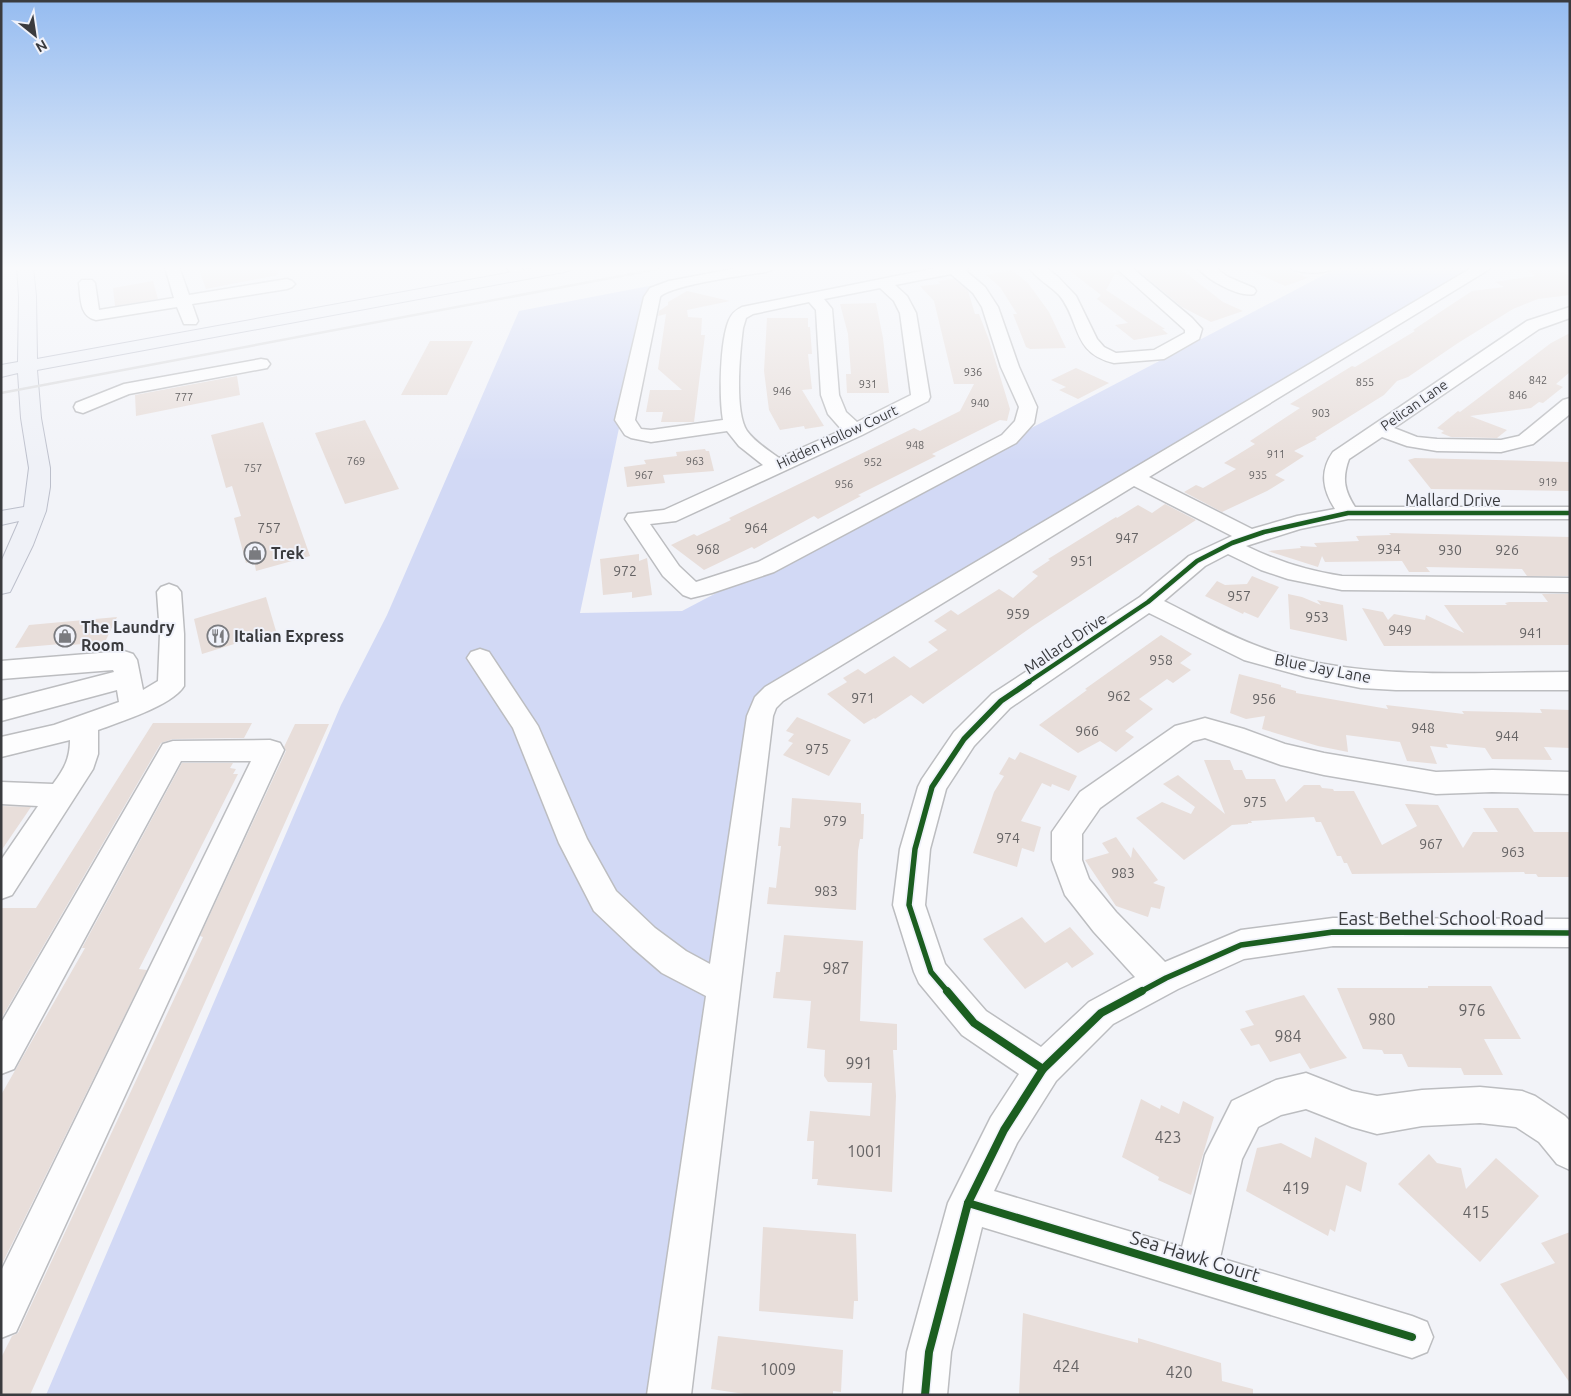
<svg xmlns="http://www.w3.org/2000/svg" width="1571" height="1396" font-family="Ubuntu,sans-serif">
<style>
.green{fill:#d2d9f5}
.building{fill:#e8deda}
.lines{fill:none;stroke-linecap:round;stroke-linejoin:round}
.minor-casing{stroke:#bcbdc0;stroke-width:3}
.major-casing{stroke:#bcbfcb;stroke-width:2}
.minor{fill:#fdfdfe;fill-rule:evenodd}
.major{fill:#eff1f7;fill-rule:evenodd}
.rail{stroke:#dadadc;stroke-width:2.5}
.cycleway-far2-casing{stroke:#f0f2fa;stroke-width:7}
.cycleway-far1-casing{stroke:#f0f2fa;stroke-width:9}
.cycleway-casing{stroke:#f0f2fa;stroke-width:11}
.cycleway-far2{stroke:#1b5e20;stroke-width:4.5}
.cycleway-far1{stroke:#1b5e20;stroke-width:5.5}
.cycleway{stroke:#1b5e20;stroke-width:8}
.labels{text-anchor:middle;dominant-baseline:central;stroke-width:4;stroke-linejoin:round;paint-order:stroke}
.far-number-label{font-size:11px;fill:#666465}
.far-street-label{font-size:14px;fill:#3a3b3e;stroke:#f0f2fa}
.number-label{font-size:14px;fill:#666465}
.street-label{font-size:16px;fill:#3a3b3e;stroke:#f0f2fa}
.poi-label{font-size:16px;font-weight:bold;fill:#3a3b3e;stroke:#f0f2fa;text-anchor:start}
.near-number-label{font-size:16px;fill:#666465}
.near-street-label{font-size:19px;fill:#3a3b3e;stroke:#f0f2fa}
</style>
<rect width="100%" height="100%" fill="#f2f3f8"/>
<!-- green -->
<path class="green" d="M1339 267H1476L755 698 652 1395H46L341 705 387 615 519 311 649 286 580 613 682 611Z"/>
<!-- building -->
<g class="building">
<path d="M198 267H278V275L206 289Z"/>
<path d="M1065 267H1106L1113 272 1117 271 1124 278 1114 273 1115 274 1106 290 1165 329H1162L1168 334 1134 340 1115 325 1128 323 1097 299 1101 295Z"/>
<path d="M1160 267H1178L1223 302 1243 311 1211 322 1182 307 1136 269Z"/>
<path d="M1243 267H1282L1308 278 1285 286Z"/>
<path d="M1524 267H1552L1570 276V295L1538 299 1513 309 1458 343 1408 377 1397 381 1384 395 1315 438 1317 439 1294 451 1304 456 1275 475 1285 480 1267 491 1222 512 1184 492 1196 485 1203 488 1236 469 1224 463 1255 444 1250 441 1300 408 1290 404 1352 366 1355 367 1415 331 1413 330 1472 291 1504 287 1495 282 1535 276Z"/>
<path d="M1012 270 1028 283 1049 312 1066 348 1030 349 1026 347 1013 314H1017L1000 287 986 275Z"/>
<path d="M954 279 968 291 975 314H979L989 340 1010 409 1007 421 1000 420 932 454 936 456 858 495 861 496 818 519 814 516 754 549 752 547 704 570 671 545 694 534 697 536 731 520 729 518 914 428 920 431 960 411 974 384H954L934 301 920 286 940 284 938 281Z"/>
<path d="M153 281 158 299 115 306 113 288Z"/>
<path d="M687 291 730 301 687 310 688 317 702 318 701 335H705L694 422H661L663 412H646L650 390H682L658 369 666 314 658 316 659 311 668 305V302Z"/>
<path d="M876 303 883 338 889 393H847L846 374H851L848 334 840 304Z"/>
<path d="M767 318H808V327H810L812 354H808L812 389 802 390 824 426 805 429 804 426 780 430 769 410 764 371Z"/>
<path d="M1570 333V372L1556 384 1563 387 1543 403 1539 402 1531 408 1470 416 1507 430 1497 438 1451 437 1441 433 1444 431 1437 428 1458 411 1460 412 1551 343Z"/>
<path d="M430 341H473L447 395H401Z"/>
<path d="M1076 368 1109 383 1078 399 1059 390 1066 387 1051 380Z"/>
<path d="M237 376 240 395 136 416 135 395Z"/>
<path d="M365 420 399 489 345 504 315 433Z"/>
<path d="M263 422 310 556 256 571 254 560 246 563 234 518 241 516 232 486 226 488 211 435Z"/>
<path d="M705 449 706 451H709L714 471 663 475 665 483 627 487 624 467 646 464 644 460 677 456 676 452Z"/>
<path d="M1415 458 1570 462V491L1431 489 1408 460Z"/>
<path d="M1165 504 1196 520 1033 626 923 704 911 695 875 719 874 718 864 724 827 694 847 682 843 678 858 669 865 674 894 656 910 668 938 650 928 642 947 630 934 621 951 610 958 615 999 589 1013 598 1038 576 1032 572 1050 560 1048 559 1116 517 1117 518 1138 505 1152 513Z"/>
<path d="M1389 533 1570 537V576H1527L1522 569 1426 567 1430 572H1409L1402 561 1325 562 1322 556 1318 567 1268 551 1301 548 1300 546 1317 547 1314 543 1359 541 1356 536 1391 535Z"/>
<path d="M639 554V561L647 558 652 595 632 598V592L603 595 600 559Z"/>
<path d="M1252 576 1279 587 1258 618 1244 612 1243 614 1205 596 1217 581 1225 585 1247 584Z"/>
<path d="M1288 594 1302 597 1321 605 1317 600 1343 605 1347 641 1290 629Z"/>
<path d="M1542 594H1570V645L1384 646 1362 608 1383 612 1388 620 1394 614 1425 620 1426 615 1464 633 1444 605H1507L1505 603 1509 602H1548Z"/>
<path d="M266 597 276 631 202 654 194 619Z"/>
<path d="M117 617 105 642 71 645 72 643 15 648 29 625Z"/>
<path d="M1161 635 1192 654 1180 663 1191 670 1173 683 1167 679 1139 699 1153 709 1125 731 1134 737 1116 752 1100 741 1078 753 1039 725 1087 690 1085 689Z"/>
<path d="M1239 674 1281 685V687L1296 691V693L1388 709 1386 705 1464 714 1462 711 1542 713 1540 709 1570 710V748L1544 747 1552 760 1492 759 1485 748 1446 744 1448 748 1430 746 1437 764 1407 761 1400 742 1346 735 1348 752 1318 746 1262 729 1265 716 1246 719 1230 713Z"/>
<path d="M797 717 851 740 829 776 783 755 793 743 788 741 794 734 786 731Z"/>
<path d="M153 723H252L244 738 173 739 161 743 1 1019V908H36Z"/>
<path d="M295 724H329L30 1395H1V1358L12 1336 18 1333 203 937 200 936 286 751 284 747Z"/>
<path d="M1020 752 1077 776 1069 791 1052 784 1051 787 1042 783 1021 821 1041 827 1034 852 1022 848 1017 867 973 853 994 792 1004 776 999 774 1009 757 1015 760Z"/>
<path d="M1204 760H1230L1234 770H1242L1246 779H1275L1286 802 1304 785H1320L1322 788 1333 789 1334 791H1354L1382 845 1417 826 1405 804 1438 805 1463 848 1473 832H1498L1483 808H1518L1534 832H1570V877H1538L1536 874H1525L1524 872 1352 874 1347 863H1344L1341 856H1337L1321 822H1316L1314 817 1251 821 1252 823H1248V824L1232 825 1184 860 1136 818 1162 802 1191 814 1195 807 1163 784 1178 775 1225 814Z"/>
<path d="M182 763H233L230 768 236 769 233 774H238L139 969 147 970 1 1266V1095L85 948H82Z"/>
<path d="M792 798 861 803V814H864L863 839H860L858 851 856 910 767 904 769 887 776 888 781 846H778L780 827 790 828Z"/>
<path d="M1 806 31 807 1 851Z"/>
<path d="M1116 837 1131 858 1133 847 1158 880 1153 883 1165 887 1160 909 1151 907 1148 917 1116 906 1085 860 1109 853 1102 843Z"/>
<path d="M1022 917 1045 943 1070 927 1094 954 1072 968 1067 962 1025 989 983 939Z"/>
<path d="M784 935 863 941 860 1021 897 1024V1050H893L896 1096 892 1192 817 1185 818 1179H812L814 1141H807L810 1111 870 1116 872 1083 828 1082 824 1076 825 1050 807 1048 811 1001 773 998 776 972H780Z"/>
<path d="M1428 986H1491L1521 1039H1484L1503 1075H1464L1461 1068 1408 1067 1402 1054H1384L1382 1050 1363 1049 1337 988H1428Z"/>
<path d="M1304 995 1340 1049 1347 1058 1310 1069 1300 1053 1270 1062 1259 1044 1251 1046 1240 1029 1254 1025 1245 1011Z"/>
<path d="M1141 1099 1160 1109 1161 1105 1179 1114 1183 1101 1214 1117 1191 1195 1158 1180 1159 1177 1122 1157Z"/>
<path d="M1315 1137 1367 1163 1361 1192 1346 1185 1335 1232 1330 1229 1328 1236 1246 1191 1257 1148 1281 1143 1311 1158Z"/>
<path d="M1429 1154 1437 1163 1461 1168 1466 1189 1496 1158 1539 1196 1480 1262 1398 1184Z"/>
<path d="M763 1227 856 1234 858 1301H854L853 1319 759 1311Z"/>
<path d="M1570 1232V1383L1500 1284 1555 1263 1541 1243Z"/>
<path d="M1023 1313 1138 1343V1338L1221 1363 1222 1381 1253 1389V1395H1019Z"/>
<path d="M718 1336 843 1350 841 1392 833 1391V1395H751L711 1389Z"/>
</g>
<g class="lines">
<!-- minor casing -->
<g class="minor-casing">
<g id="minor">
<path d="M165 267H179L189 295 287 279 292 281 295 284 292 287 287 289 192 304 198 321 196 324H184L177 307 96 320C79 316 81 298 79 283L82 280H92L95 283 99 310 174 298Z"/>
<path d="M507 267H521L526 275 523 278H513Z"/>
<path d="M743 267H774L771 270 766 272C747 275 670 285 660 297L635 420 641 429 651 430 723 420C719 397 720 341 729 320 732 313 736 310 742 307L941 267H969L966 271 985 287 998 307 1019 367 1037 407 1034 423 1016 443 774 572 712 593 691 598 683 595 663 576 625 519 628 514 664 510 763 465 739 446 727 431 651 442 631 438 625 435 615 420 644 297 650 288 669 281ZM951 274 973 293 982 307 1001 367 1019 407 1015 421 1002 435 758 562 696 582 679 566 650 524 676 521 862 435 928 401 930 397 916 313 907 296 895 285ZM880 288 894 301 900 313 911 395 857 422 846 412 839 395 832 309 824 299ZM809 302 816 310 821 395 828 414 842 430 779 458C768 450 755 442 747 431 734 412 740 351 743 328L746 318 753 314Z"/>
<path d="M1029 267H1045L1058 277 1076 296 1097 339 1104 347 1116 353 1154 350 1185 333V330L1115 267H1131L1192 318 1202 329 1199 339 1164 359 1114 363C1072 353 1081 323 1060 296 1051 286 1035 278 1029 267Z"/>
<path d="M1197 267H1214L1228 277 1254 288 1256 291 1254 294C1239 298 1206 279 1197 267Z"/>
<path d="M1290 267H1334L1331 270C1318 274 1306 273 1293 270Z"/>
<path d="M1473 267H1491L1488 270 1149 477 1252 529 1297 516 1335 509C1323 490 1319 472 1333 452L1527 321 1570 307V318L1539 329 1394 428 1417 437 1437 439 1501 440 1519 436 1563 400 1570 398V414L1533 444 1501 452 1437 451 1407 446 1382 437 1349 459C1342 478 1344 490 1355 507H1570V519H1348L1300 529 1246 546C1277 561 1308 571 1342 576L1570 578V592L1342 590 1288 579 1261 570 1228 554 1205 566 1164 601C1196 617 1227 635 1260 647 1355 682 1470 672 1570 672V690H1396L1361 688 1306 677 1244 660 1149 613 1010 708 974 746 946 789 930 849 925 905 945 964 986 1011 1041 1047 1089 1002 1135 977 1094 932 1065 895 1052 860V832L1080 792 1175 726 1205 718 1244 729 1285 744 1324 753 1436 772 1492 770 1570 772V794L1492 792 1436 794 1324 775 1281 765 1205 738 1193 741 1100 808 1082 834V860L1089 879 1116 912 1165 962 1241 930 1333 918 1570 919V947L1333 946 1244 959 1178 989 1113 1024 1056 1081 1017 1143 994 1191 1182 1247 1205 1155 1232 1101 1276 1080 1306 1073 1352 1091 1377 1096 1422 1090 1480 1087 1522 1091 1535 1096 1565 1116 1570 1121V1170L1557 1164 1539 1142 1516 1127 1480 1123 1422 1126 1377 1134 1352 1127 1306 1109 1281 1115 1258 1127 1242 1159 1220 1258 1412 1316 1427 1322 1433 1337 1427 1352 1412 1358 982 1227 951 1352 947 1395H903L907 1352 948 1203 991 1117 1019 1074 962 1035 919 983 914 972 893 905 900 849 918 787 922 779 954 732 992 694 1140 597 1189 556 1232 536 1134 486 783 701 776 708 773 716 691 1395H647L706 996 662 973 633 948 594 911 559 843 513 728 467 658 471 652 480 649 489 652 538 726 587 839 616 891 655 928 686 951 710 964 747 716 755 697 765 687Z"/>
<path d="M261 359 267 360 270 364 267 368 129 394 83 413 76 411 74 407 76 403 124 384Z"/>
<path d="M169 584 177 587 181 592 184 634V686C172 706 119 722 98 730V754L93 769 12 895 1 899V860L38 806 1 804V782L53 784C64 769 70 759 70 740L1 757V737L54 725 119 702 117 690 1 721V701L114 672 113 670 1 679V661L124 651 133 654 137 660 143 690 158 681 160 634 157 592 161 587Z"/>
<path d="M270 740 280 743 284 750 16 1332 1 1338V1271L251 761H181L14 1069 1 1074V1023L163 744 173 741Z"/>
</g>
</g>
<!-- major casing -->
<g class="major-casing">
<path id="major" d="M17 267H33L36 296 37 359 540 267H572L570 270 564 272 37 370 41 418 50 468V487L46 511 33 545 13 586 10 592 1 594V562L19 521 1 525V511L24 507 29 468 21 418 18 373 1 377V365L18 362 19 296Z"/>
</g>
<!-- minor -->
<use href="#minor" class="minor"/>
<!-- major -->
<use href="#major" class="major"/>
<!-- rail -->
<path class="rail" d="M1 393 669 267"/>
<!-- cycleway-far2 casing -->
<g class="cycleway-far2-casing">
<path id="cycleway-far2" d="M1027 683 1148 602 1197 561 1232 543 1264 532 1348 513H1570"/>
</g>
<!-- cycleway-far1 casing -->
<g class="cycleway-far1-casing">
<g id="cycleway-far1">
<path d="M948 992 931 972 909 905 915 849 932 787 964 739 1001 701 1029 682"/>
<path d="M1140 992 1166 978 1241 945 1333 932 1570 933"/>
</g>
</g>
<!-- cycleway casing -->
<g class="cycleway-casing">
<g id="cycleway">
<path d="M947 991 974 1023 1043 1069"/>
<path d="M968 1203 1412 1337"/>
<path d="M925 1395 929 1352 968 1203 1004 1130 1043 1069 1101 1013 1142 991"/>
</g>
</g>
<!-- cycleway-far2 -->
<use href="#cycleway-far2" class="cycleway-far2"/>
<!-- cycleway-far1 -->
<use href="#cycleway-far1" class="cycleway-far1"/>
<!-- cycleway -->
<use href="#cycleway" class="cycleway"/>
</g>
<!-- sky -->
<linearGradient id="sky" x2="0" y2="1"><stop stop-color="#96bcf0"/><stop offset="0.58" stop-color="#f9fafc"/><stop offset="1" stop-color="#f9fafc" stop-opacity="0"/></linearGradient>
<rect width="1571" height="462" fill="url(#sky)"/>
<!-- icons -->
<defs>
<g id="shop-ring" transform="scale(1.125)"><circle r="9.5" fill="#f0f2fa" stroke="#7a7b7f" stroke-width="1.5"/><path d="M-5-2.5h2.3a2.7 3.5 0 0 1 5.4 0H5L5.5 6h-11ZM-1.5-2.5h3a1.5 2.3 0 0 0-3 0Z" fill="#7a7b7f"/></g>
<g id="restaurant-ring" transform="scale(1.125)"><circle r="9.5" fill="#f0f2fa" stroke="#7a7b7f" stroke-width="1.5"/><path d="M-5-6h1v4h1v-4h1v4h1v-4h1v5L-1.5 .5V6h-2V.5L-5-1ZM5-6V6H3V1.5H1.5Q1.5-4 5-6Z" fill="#7a7b7f"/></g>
</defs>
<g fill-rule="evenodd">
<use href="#shop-ring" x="255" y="553"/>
<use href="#shop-ring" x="65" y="636"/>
<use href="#restaurant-ring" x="218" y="636"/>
</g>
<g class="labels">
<!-- far-number labels -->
<g class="far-number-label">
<text x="973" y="372">936</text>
<text x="1538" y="380">842</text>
<text x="1365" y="382">855</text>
<text x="868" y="384">931</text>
<text x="782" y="391">946</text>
<text x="1518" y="395">846</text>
<text x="184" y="397">777</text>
<text x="980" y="403">940</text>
<text x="1321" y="413">903</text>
<text x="915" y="445">948</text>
<text x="1276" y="454">911</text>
<text x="356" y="461">769</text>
<text x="695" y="461">963</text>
<text x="873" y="462">952</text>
<text x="253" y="468">757</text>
<text x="644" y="475">967</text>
<text x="1258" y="475">935</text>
<text x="1548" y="482">919</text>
<text x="844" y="484">956</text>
</g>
<!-- far-street labels -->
<g class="far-street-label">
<text transform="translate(1414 405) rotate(-35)">Pelican Lane</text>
<text transform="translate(837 437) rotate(-25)">Hidden Hollow Court</text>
</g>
<!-- number labels -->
<g class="number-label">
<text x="269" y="528">757</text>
<text x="756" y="528">964</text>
<text x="1127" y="538">947</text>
<text x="708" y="549">968</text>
<text x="1389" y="549">934</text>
<text x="1450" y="550">930</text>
<text x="1507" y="550">926</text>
<text x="1082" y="561">951</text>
<text x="625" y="571">972</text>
<text x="1239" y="596">957</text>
<text x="1018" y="614">959</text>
<text x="1317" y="617">953</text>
<text x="1400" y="630">949</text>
<text x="1531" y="633">941</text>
<text x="1161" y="660">958</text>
<text x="1119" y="696">962</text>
<text x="863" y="698">971</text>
<text x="1264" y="699">956</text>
<text x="1423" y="728">948</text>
<text x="1087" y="731">966</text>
<text x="1507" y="736">944</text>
<text x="817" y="749">975</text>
<text x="1255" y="802">975</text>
<text x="835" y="821">979</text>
<text x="1008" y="838">974</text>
<text x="1431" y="844">967</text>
<text x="1513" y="852">963</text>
<text x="1123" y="873">983</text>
<text x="826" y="891">983</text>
</g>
<!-- street labels -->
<g class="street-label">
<text x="1453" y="500">Mallard Drive</text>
<text transform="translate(1065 643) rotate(-34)">Mallard Drive</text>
<text transform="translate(1323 668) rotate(11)">Blue Jay Lane</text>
</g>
<!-- poi labels -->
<g class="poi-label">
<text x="271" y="553">Trek</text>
<text x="81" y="627">The Laundry<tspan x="81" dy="18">Room</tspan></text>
<text x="234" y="636">Italian Express</text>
</g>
<!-- near-number labels -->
<g class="near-number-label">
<text x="836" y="968">987</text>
<text x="1472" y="1010">976</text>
<text x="1382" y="1019">980</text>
<text x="1288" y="1036">984</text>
<text x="859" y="1063">991</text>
<text x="1168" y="1137">423</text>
<text x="865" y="1151">1001</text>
<text x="1296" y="1188">419</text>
<text x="1476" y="1212">415</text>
<text x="1066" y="1366">424</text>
<text x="778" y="1369">1009</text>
<text x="1179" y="1372">420</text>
</g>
<!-- near-street labels -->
<g class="near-street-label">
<text x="1441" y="918">East Bethel School Road</text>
<text transform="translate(1195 1256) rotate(17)">Sea Hawk Court</text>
</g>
</g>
<!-- border -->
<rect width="1571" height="1396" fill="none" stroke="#3a3b3e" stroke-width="5"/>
<!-- north arrow -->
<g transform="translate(35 35) rotate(150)" stroke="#f0f2fa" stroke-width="4" paint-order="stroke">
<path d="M0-4L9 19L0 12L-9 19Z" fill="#3a3b3e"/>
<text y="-8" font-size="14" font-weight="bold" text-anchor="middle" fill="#3a3b3e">N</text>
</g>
</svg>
